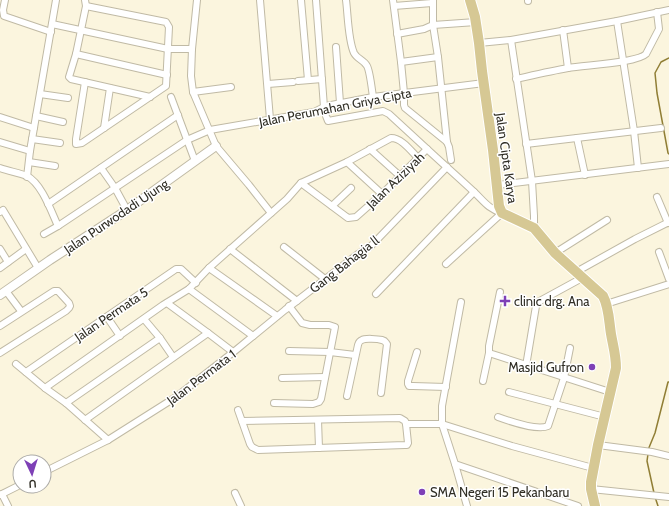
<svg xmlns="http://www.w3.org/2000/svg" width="669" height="506" font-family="Cabin,sans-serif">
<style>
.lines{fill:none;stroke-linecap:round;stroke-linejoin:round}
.stream{stroke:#907e35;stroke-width:1.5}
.minor-casing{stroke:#c0baa5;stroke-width:8}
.tertiary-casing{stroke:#c0baa5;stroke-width:10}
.primary-casing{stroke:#fff;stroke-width:12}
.minor{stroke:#fff;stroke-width:6}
.tertiary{stroke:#fff;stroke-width:8}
.primary{stroke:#d6c894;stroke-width:10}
.poi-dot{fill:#7e40b6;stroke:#fff;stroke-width:1.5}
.labels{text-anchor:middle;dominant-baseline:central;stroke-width:3;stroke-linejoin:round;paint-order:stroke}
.street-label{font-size:13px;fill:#302e25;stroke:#fff}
.poi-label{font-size:13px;fill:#302e25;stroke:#fff;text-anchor:start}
</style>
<rect width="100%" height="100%" fill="#fbf5de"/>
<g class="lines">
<!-- stream -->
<g class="stream">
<path d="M669 58 661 62 655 73 657 93 668 153 669 154"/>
<path d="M648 450 655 433 668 382H669"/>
<path d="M648 454 647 461 654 493"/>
<path d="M655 497 658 506"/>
</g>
<!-- minor casing -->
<g class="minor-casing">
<g id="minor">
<path d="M5 0 3 10 4 16 51 32"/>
<path d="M85 0 86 6 76 54 69 77 71 79 150 97"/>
<path d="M197 0 192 49 191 76 193 92 216 146 249 185 271 213"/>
<path d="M260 0 270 119"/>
<path d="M301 0 308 80"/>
<path d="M316 0 324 107 326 116 328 121 383 111 389 114 427 149"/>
<path d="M346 0C348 15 348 40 354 53 357 59 364 60 367 66 370 71 372 91 373 97"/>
<path d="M393 0 401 62 404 93V105L405 108 447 142 449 147 451 160"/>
<path d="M433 0V25L438 57 447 142"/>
<path d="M528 1V0"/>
<path d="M394 6 432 3"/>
<path d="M617 21 634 131 638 168"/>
<path d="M52 24 168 49H192"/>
<path d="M563 30 568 68"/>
<path d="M397 34 424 29 433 25 476 22"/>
<path d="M511 40 532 181 534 216V228"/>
<path d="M479 43 511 40 617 21 669 10"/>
<path d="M336 47 340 103"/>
<path d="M76 54 167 75"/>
<path d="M401 62 438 57"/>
<path d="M516 79C534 75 551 71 568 68 584 65 637 63 646 54L659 29 657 12"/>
<path d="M298 81 322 79"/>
<path d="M85 82 76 139V144L82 143 166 86 169 27 166 22 86 6"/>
<path d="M268 84 293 82"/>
<path d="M193 92 231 87"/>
<path d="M40 94 68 98"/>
<path d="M171 97 195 161"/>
<path d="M36 116 63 122"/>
<path d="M0 117 34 128"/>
<path d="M104 128 110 88"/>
<path d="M577 138 585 175"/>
<path d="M32 139 60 143"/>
<path d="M0 142 30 151"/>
<path d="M526 144 661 128"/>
<path d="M370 149 400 176"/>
<path d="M29 162 55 166"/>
<path d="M347 162 382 194"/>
<path d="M0 168C8 171 20 173 27 176 42 184 51 211 58 226"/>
<path d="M101 168 115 188 127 210"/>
<path d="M27 177 30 151 56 0"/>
<path d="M301 183 348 218 356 217 382 194 427 149C442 163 458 177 473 191 484 201 487 208 502 213L446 264"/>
<path d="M497 185 669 164"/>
<path d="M657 197 668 223"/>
<path d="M48 204 178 115"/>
<path d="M332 206 351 188"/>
<path d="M0 212 3 210 38 268"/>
<path d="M44 234 58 226 187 140 210 130 314 112 326 106 373 97 484 83"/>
<path d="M284 247 325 279"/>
<path d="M0 249 8 262"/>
<path d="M230 249 297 301"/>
<path d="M659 252 669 279"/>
<path d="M555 253 607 220"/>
<path d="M0 268 26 249"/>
<path d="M209 268 277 316"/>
<path d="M576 272 635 239 669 222"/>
<path d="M189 289 253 336"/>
<path d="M6 291 21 311"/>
<path d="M500 292 489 346V353L610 392"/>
<path d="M376 294 474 192"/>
<path d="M461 302 442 406V424L455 464 578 506"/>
<path d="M167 303 208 333 233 352"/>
<path d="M606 304 669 284"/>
<path d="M107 317 120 336"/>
<path d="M144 319 160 338 173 357"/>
<path d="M0 326 54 291H58L69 303 70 306 69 308 66 311 0 353"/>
<path d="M289 351 330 352 355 355"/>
<path d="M417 352 408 381V384L409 386H413L446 387"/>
<path d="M16 364 45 388 66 403 108 440"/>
<path d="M526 366 536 306 538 302 582 278"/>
<path d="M26 372 176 269H181L196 283"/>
<path d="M282 378 325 377"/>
<path d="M483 381 489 353"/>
<path d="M45 388 163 305 189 289 209 268 287 199 301 183 347 162 391 138C402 138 411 151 418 158"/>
<path d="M509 392 605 417"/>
<path d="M347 396 358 345C359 342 359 341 362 340 365 338 378 339 382 340 386 341 385 342 387 344L381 393"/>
<path d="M66 403 160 338"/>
<path d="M274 403 313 404 319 402 321 399 335 327 329 325H310L302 323 289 306"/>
<path d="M238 410 250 444 252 447 258 450 405 445H407L408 443 406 424"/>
<path d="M498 417C509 421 538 431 548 426L564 378 570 348"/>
<path d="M85 420 208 333"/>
<path d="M318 420 319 448"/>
<path d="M242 421 400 418 405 421 406 424H442L512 446 593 468"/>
<path d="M598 445 652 452 669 456"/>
<path d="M455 464 467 506"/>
<path d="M44 472 108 440 176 397 236 350 285 310 358 254 371 246 447 167"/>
<path d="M591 489 669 497"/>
<path d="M235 493 241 506"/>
<path d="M2 494 8 506"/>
<path d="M0 495 20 485"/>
</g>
</g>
<!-- tertiary casing -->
<g class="tertiary-casing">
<path id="tertiary" d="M0 295 50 260 127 210 216 146"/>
</g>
<!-- primary casing -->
<g class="primary-casing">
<path id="primary" d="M470 0 475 17 479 43 482 71 493 150 499 206 502 213 534 228 555 253 603 296C609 307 609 322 611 334 613 346 616 355 616 368L598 445 591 482V489L595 506"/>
</g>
<!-- minor -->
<use href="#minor" class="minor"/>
<!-- tertiary -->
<use href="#tertiary" class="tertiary"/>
<!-- primary -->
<use href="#primary" class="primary"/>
</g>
<!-- markers -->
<g class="poi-dot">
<path d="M503 295h4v4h4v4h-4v4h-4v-4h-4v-4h4z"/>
<circle cx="592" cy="367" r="4"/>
<circle cx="422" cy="492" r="4"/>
</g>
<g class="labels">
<!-- street labels -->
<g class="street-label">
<text transform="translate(335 107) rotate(-11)">Jalan Perumahan Griya Cipta</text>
<text transform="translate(507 158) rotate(82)">Jalan Cipta Karya</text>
<text transform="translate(395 180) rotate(-44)">Jalan Aziziyah</text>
<text transform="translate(116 216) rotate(-34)">Jalan Purwodadi Ujung</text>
<text transform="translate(344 264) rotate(-38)">Gang Bahagia ll</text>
<text transform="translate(111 314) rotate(-34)">Jalan Permata 5</text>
<text transform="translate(201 377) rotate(-37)">Jalan Permata 1</text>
</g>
<!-- poi labels -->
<g class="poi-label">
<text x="514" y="301">clinic drg. Ana</text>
<text x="584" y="367" text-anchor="end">Masjid Gufron</text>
<text x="430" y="492">SMA Negeri 15 Pekanbaru</text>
</g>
</g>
<!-- north arrow -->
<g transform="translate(32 474) rotate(176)"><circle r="19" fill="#ffffff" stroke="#acaba8"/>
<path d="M0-3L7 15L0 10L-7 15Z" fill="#7e40b6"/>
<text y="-6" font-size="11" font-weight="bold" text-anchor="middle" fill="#302e25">U</text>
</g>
</svg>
